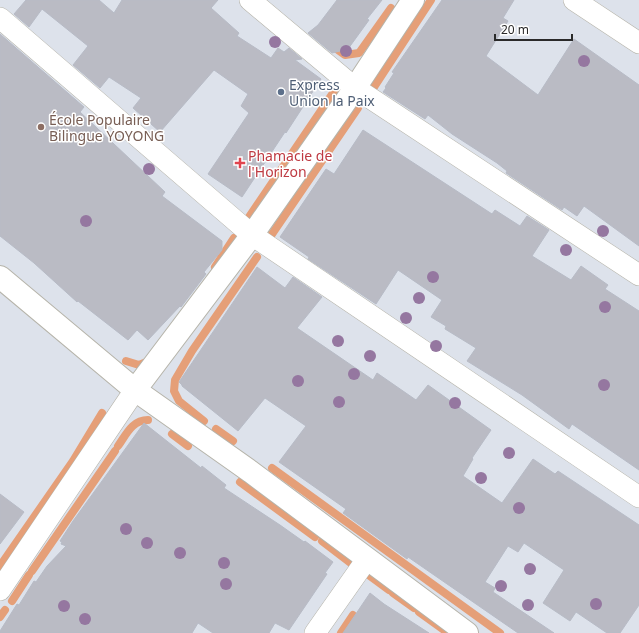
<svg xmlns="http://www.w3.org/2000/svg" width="639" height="633" font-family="'Noto Sans',sans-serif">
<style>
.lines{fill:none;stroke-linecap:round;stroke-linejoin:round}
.stream{stroke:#e59f78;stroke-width:8}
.building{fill:#babbc4;stroke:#b7bbc6}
.minor-casing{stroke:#b6b4aa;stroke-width:22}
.tertiary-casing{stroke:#b6b4aa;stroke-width:24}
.secondary-casing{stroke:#b6b4aa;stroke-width:24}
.minor{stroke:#fff;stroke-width:21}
.tertiary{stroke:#fff;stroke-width:22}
.secondary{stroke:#fff;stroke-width:22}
.tree{fill:#9577a0}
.service-dot{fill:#5c6f8a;stroke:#fff;stroke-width:1.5}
.education-dot{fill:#8d6e63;stroke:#fff;stroke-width:1.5}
.health-dot{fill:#e0444e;stroke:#fff;stroke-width:1.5}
.labels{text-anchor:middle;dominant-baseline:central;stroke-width:3;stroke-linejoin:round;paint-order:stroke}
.service-label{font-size:14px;fill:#4e5e75;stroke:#fff;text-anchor:start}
.education-label{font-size:14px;fill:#785e54;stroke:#fff;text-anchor:start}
.health-label{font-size:14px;fill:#be3a42;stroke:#fff;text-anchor:start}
</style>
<rect width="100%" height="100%" fill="#dde2eb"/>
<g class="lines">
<!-- stream -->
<g class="stream">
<path d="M331 45 345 55 359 53 391 8"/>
<path d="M374 87 431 0"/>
<path d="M247 220 337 87"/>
<path d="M268 240 358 108"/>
<path d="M215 267 234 238"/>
<path d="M126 361 139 365 149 361"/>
<path d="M204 421 179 401 174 391 175 380 192 351 257 257"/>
<path d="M216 429 233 441"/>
<path d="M172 434 188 446"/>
<path d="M118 446C126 435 132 420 148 420"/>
<path d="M272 468 500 633"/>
<path d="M240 482 315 537"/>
<path d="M322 541 356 567"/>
<path d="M0 566 73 461 102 413"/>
<path d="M32 571 115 451"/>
<path d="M370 576 389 590"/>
<path d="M393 593 414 608"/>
<path d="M12 601 29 575"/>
<path d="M419 612 444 630"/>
<path d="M0 617 5 610"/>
<path d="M341 633 353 615"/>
</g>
</g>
<!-- building -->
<g class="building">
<path d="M26 0H99L114 13 122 0H218L211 8 239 33 237 36 271 58 278 48 284 52 289 48 302 59 295 60 321 79 286 133 285 132 242 197 208 174 249 113 241 106 248 94 214 70 160 132 133 108 141 98 109 77 100 88 73 65 88 46 42 9 29 27 14 14Z"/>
<path d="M337 0H382L367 19 369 20 348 49 332 53 308 33 318 25Z"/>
<path d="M442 0H514L503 18 508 21 486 56 538 95 574 39 639 85V246L584 206 577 216 564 207 562 210 506 173 507 171 497 163 452 134 428 115 425 119 383 92 386 88 385 87 394 73 392 72Z"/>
<path d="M0 34 84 107 80 112 165 192 162 196 222 241V250L204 272 206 274 181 307 180 306 148 340 137 330 128 340 78 301 77 302 34 263 0 236Z"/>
<path d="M363 130 492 214 495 210 520 226 527 216 549 230 532 256 571 280 581 266 608 285 605 289 639 311V470L572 424 569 429 522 395 467 361 476 348 445 329 446 326 431 317 442 300 398 270 376 304 308 259 309 257 280 237 326 169 334 174Z"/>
<path d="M257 267 285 288 293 277 322 297 297 328 373 380 377 373 416 400 428 385 491 430 472 458 473 459 463 476 502 503 533 459 555 474 558 471 639 525V605L620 633H607L576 612 570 621 543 603 564 570 524 543 518 552 508 546 485 582 495 588 493 592 554 633H518L408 557 407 559 343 513 346 509 279 462 306 426 265 398 238 431 182 386V385L179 382Z"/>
<path d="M144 423 201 468 202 466 226 485 224 488 280 525 304 542 305 541 333 562 325 573 327 574 289 630 275 623 269 633H213L198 623 192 633H0V631L17 604 19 605 34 581 36 582 47 566 66 546 61 544 62 542 60 541 73 521Z"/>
<path d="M0 494 24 512 0 544Z"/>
<path d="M370 593 384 604 429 633H343Z"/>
</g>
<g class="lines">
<!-- minor casing -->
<g class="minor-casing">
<g id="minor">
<path d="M250 0 355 88 639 275"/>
<path d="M574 0 639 43"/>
<path d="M0 18 252 235 639 497"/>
<path d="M0 590 135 390"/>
<path d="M315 633 367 559"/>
</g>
</g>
<!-- tertiary casing -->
<g class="tertiary-casing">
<path id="tertiary" d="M135 390 252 235 355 88 413 0"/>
</g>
<!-- secondary casing -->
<g class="secondary-casing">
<path id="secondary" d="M0 277 135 390 251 472 467 633"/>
</g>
<!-- minor -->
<use href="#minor" class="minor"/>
<!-- tertiary -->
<use href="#tertiary" class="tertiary"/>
<!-- secondary -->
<use href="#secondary" class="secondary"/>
</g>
<!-- trees -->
<g class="tree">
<circle cx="275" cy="42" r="6"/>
<circle cx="346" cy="51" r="6"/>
<circle cx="584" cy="61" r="6"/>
<circle cx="149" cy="169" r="6"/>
<circle cx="86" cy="221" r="6"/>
<circle cx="603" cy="231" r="6"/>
<circle cx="566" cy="250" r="6"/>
<circle cx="433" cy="277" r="6"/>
<circle cx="419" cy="298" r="6"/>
<circle cx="605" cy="307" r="6"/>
<circle cx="406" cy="318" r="6"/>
<circle cx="338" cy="341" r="6"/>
<circle cx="436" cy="346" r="6"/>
<circle cx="370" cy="356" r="6"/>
<circle cx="354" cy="374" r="6"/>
<circle cx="298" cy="381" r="6"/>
<circle cx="604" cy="385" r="6"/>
<circle cx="339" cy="402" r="6"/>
<circle cx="455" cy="403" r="6"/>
<circle cx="509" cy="453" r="6"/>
<circle cx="481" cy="478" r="6"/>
<circle cx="519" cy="508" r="6"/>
<circle cx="126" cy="529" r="6"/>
<circle cx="147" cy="543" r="6"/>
<circle cx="180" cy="553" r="6"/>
<circle cx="224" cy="563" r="6"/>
<circle cx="530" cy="569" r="6"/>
<circle cx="226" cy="584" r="6"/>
<circle cx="501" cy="586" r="6"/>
<circle cx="596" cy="604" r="6"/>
<circle cx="528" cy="605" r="6"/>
<circle cx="64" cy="606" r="6"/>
<circle cx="85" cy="619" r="6"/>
</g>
<!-- markers -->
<circle class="service-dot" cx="281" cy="92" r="4"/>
<circle class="education-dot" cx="41" cy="127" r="4"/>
<path class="health-dot" d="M238 157h4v4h4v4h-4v4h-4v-4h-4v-4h4z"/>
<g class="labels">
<!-- service labels -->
<g class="service-label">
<text x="289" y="84">Express<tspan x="289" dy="16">Union la Paix</tspan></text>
</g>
<!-- education labels -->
<g class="education-label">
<text x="49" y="119">École Populaire<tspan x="49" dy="16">Bilingue YOYONG</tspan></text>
</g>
<!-- health labels -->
<g class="health-label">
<text x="248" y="155">Phamacie de<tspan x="248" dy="16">l'Horizon</tspan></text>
</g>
</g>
<!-- scale -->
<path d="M495 34v6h77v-6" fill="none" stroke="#2a2a2a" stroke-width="2"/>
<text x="501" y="34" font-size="12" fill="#2a2a2a" stroke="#ffffff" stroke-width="3" paint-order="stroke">20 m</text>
</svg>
